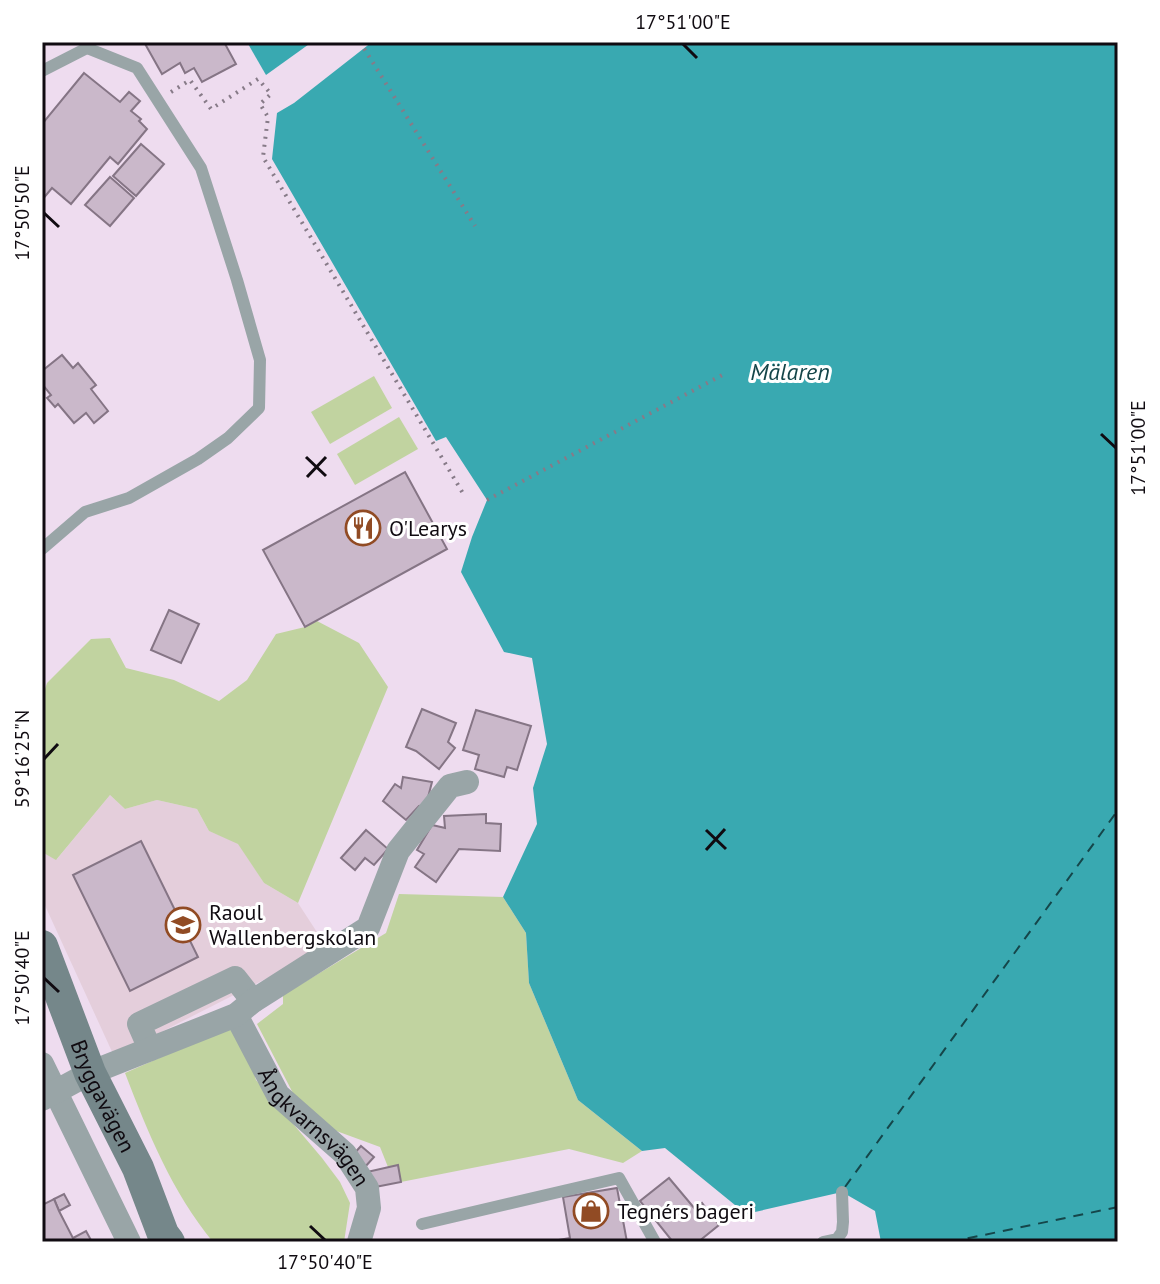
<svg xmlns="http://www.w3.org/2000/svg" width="1160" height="1284" font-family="'PT Sans',sans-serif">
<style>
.education{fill:#e4cedb}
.green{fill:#c1d3a0}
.water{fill:#39a9b1}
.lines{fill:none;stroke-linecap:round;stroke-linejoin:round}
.ferry{stroke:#15464a;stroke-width:2;stroke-dasharray:10 8;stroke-linecap:butt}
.building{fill:#cab8ca;stroke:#857585;stroke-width:2}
.path{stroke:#877b88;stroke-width:4;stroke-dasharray:2 6;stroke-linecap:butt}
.lane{stroke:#99a5a7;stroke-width:12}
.street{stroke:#99a5a7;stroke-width:24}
.secondary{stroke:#75878a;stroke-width:32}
.ticks{fill:none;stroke:#100b11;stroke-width:3}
.labels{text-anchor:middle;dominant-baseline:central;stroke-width:6;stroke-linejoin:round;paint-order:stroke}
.poi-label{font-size:22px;fill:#100b11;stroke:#fff;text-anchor:start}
.street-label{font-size:22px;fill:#100b11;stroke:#fff}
.water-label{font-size:24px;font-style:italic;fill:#15464a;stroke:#fff}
.neatline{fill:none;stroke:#100b11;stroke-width:3}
.ticks-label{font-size:20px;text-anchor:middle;fill:#100b11}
</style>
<rect width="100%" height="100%" fill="#eedcef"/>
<!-- education -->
<path class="education" d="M110 795 125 809 157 800 197 809 209 831 238 843 264 883 298 903 326 946 289 967 114 1056 42 899V852L57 859Z"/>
<!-- green -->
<g class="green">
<path d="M374 376 392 408 330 444 311 412Z"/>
<path d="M399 417 418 449 355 485 337 454Z"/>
<path d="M317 621 359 643 388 687 298 903 264 883 238 844 209 831 197 809 157 800 125 809 110 795 56 860 42 852V698L47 683 91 639 110 638 126 668 174 680 219 701 247 680 276 634 305 627Z"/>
<path d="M399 894 503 897 526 933 529 983 578 1100 642 1151 623 1163 569 1149 401 1182 398 1166 388 1167 380 1147 331 1129 295 1097 257 1024 283 1004V995L386 933Z"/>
<path d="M232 1026 243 1038 256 1080 322 1158 340 1182 350 1203 344 1242H213C172 1192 148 1133 125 1073Z"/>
</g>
<!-- water -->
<g class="water">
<path d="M247 42H312L266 75Z"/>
<path d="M372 42H1118V1242H881L875 1211 842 1192 746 1214 665 1148 642 1151 578 1100 529 983 526 933 503 897 537 824 533 788 547 744 532 658 504 652 461 572 472 537 487 500 446 437 436 441 272 159 277 113 294 103Z"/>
</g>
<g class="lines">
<!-- ferry -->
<g class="ferry">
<path d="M845 1187 1118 810"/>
<path d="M950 1242 1118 1207"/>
</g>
</g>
<!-- building -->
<g class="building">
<path d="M144 42H224L236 64 202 82 194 68 185 73 180 63 162 74Z"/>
<path d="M84 73 120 102 129 92 140 101 131 111 141 119 139 121 147 129 118 164 110 157 71 204 52 188 42 200V124Z"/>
<path d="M141 144 164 164 136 196 113 176Z"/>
<path d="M110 177 134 198 110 226 85 205Z"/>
<path d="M62 355 73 368 78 363 96 385 91 389 108 411 94 423 86 413 74 423 58 404 55 407 47 398 51 395 42 384V371Z"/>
<path d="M405 472 447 549 305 627 263 550Z"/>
<path d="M169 610 199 624 181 663 151 650Z"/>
<path d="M422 709 456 723 448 742 455 748 439 769 416 751 406 747Z"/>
<path d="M476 710 531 726 517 770 507 767 504 777 475 769 479 755 463 750Z"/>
<path d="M403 777 432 782 426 805 419 806 406 820 383 801 395 784 401 788Z"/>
<path d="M486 814V823L501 824 500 851 459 849 436 882 415 867 424 854 417 850 432 825 445 828 444 816Z"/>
<path d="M366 830 388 849 374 865 365 858 355 870 341 858Z"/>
<path d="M141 841 198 957 130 991 73 875Z"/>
<path d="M361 1146 374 1157 364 1168 351 1157Z"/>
<path d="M398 1165 401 1182 370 1188 367 1172Z"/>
<path d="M669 1178 695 1209 702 1203 719 1225 698 1242H673L640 1201Z"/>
<path d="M617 1188 627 1242H547L570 1238 563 1197Z"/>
<path d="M64 1194 70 1205 59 1211 54 1199Z"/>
<path d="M54 1199 59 1211 75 1242H46L42 1235V1205Z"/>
<path d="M86 1231 92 1242H75L73 1238Z"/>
</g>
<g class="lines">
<!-- path -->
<g class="path">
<path d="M360 42 475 226"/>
<path d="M171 92 190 80 211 109 258 79 271 94 260 104 268 117 263 157 464 495"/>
<path d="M487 500 726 373"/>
</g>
<!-- lane -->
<g class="lane">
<path d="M42 71 87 48 137 68 201 168 237 280 260 360 259 408 228 438 198 459 129 498 85 512 42 549"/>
<path d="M422 1224 619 1178 655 1242"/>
<path d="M823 1242 837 1239 842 1232 843 1222 842 1192"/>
</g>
<!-- street -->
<g class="street">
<path id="s1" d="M236 1015 278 1095 345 1154 367 1188 369 1208 359 1242"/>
<path d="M150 1049 139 1024 235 978 253 1001"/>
<path d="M42 1064 129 1242"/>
<path d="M42 1099 90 1073 236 1015 253 1001 368 928 398 851 450 786 467 782"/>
</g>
<!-- secondary -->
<path class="secondary" id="s2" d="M42 946 90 1073 138 1168 163 1234 169 1242"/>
</g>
<!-- ticks -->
<path class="ticks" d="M683 44 697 58M44 213 59 227M1101 434 1116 448M306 457 326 476M307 477 326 457M44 759 58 744M706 830 726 849M706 850 725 829M44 978 59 992M310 1226 325 1240"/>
<!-- icons -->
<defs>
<g id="restaurant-ring" transform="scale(1.8)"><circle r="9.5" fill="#fff" stroke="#914b24" stroke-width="1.5"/><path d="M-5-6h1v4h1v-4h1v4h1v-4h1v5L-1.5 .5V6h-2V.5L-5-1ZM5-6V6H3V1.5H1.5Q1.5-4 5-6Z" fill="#914b24"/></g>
<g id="school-ring" transform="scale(1.8)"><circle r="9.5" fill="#fff" stroke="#914b24" stroke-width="1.5"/><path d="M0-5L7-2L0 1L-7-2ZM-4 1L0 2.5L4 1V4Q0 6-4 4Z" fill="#914b24"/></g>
<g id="shop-ring" transform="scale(1.8)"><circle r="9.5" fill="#fff" stroke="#914b24" stroke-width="1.5"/><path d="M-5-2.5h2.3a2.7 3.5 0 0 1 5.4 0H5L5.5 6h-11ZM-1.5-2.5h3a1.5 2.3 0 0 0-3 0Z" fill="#914b24"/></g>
</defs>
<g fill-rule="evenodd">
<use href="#restaurant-ring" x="363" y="528"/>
<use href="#school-ring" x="183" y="925"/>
<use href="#shop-ring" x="591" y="1211"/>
</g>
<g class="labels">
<!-- poi labels -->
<g class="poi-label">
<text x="389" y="528">O'Learys</text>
<text x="209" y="912">Raoul<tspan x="209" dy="25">Wallenbergskolan</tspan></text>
<text x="617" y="1211">Tegnérs bageri</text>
</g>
<!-- street labels -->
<g class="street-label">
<text stroke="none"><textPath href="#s2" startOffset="162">Bryggavägen</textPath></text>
<text stroke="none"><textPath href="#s1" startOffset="138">Ångkvarnsvägen</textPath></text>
</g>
<!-- water labels -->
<g class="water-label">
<text x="790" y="371">Mälaren</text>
</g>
</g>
<!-- border -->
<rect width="1160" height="1284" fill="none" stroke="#ffffff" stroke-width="88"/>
<rect x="44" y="44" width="1072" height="1196" class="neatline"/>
<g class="ticks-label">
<text x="683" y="29">17°51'00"E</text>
<text transform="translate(22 213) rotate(-90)" y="7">17°50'50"E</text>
<text transform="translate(1138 448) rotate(-90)" y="7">17°51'00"E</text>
<text transform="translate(22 759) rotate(-90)" y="7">59°16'25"N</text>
<text transform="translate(22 978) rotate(-90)" y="7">17°50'40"E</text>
<text x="325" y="1269">17°50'40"E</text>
</g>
</svg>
